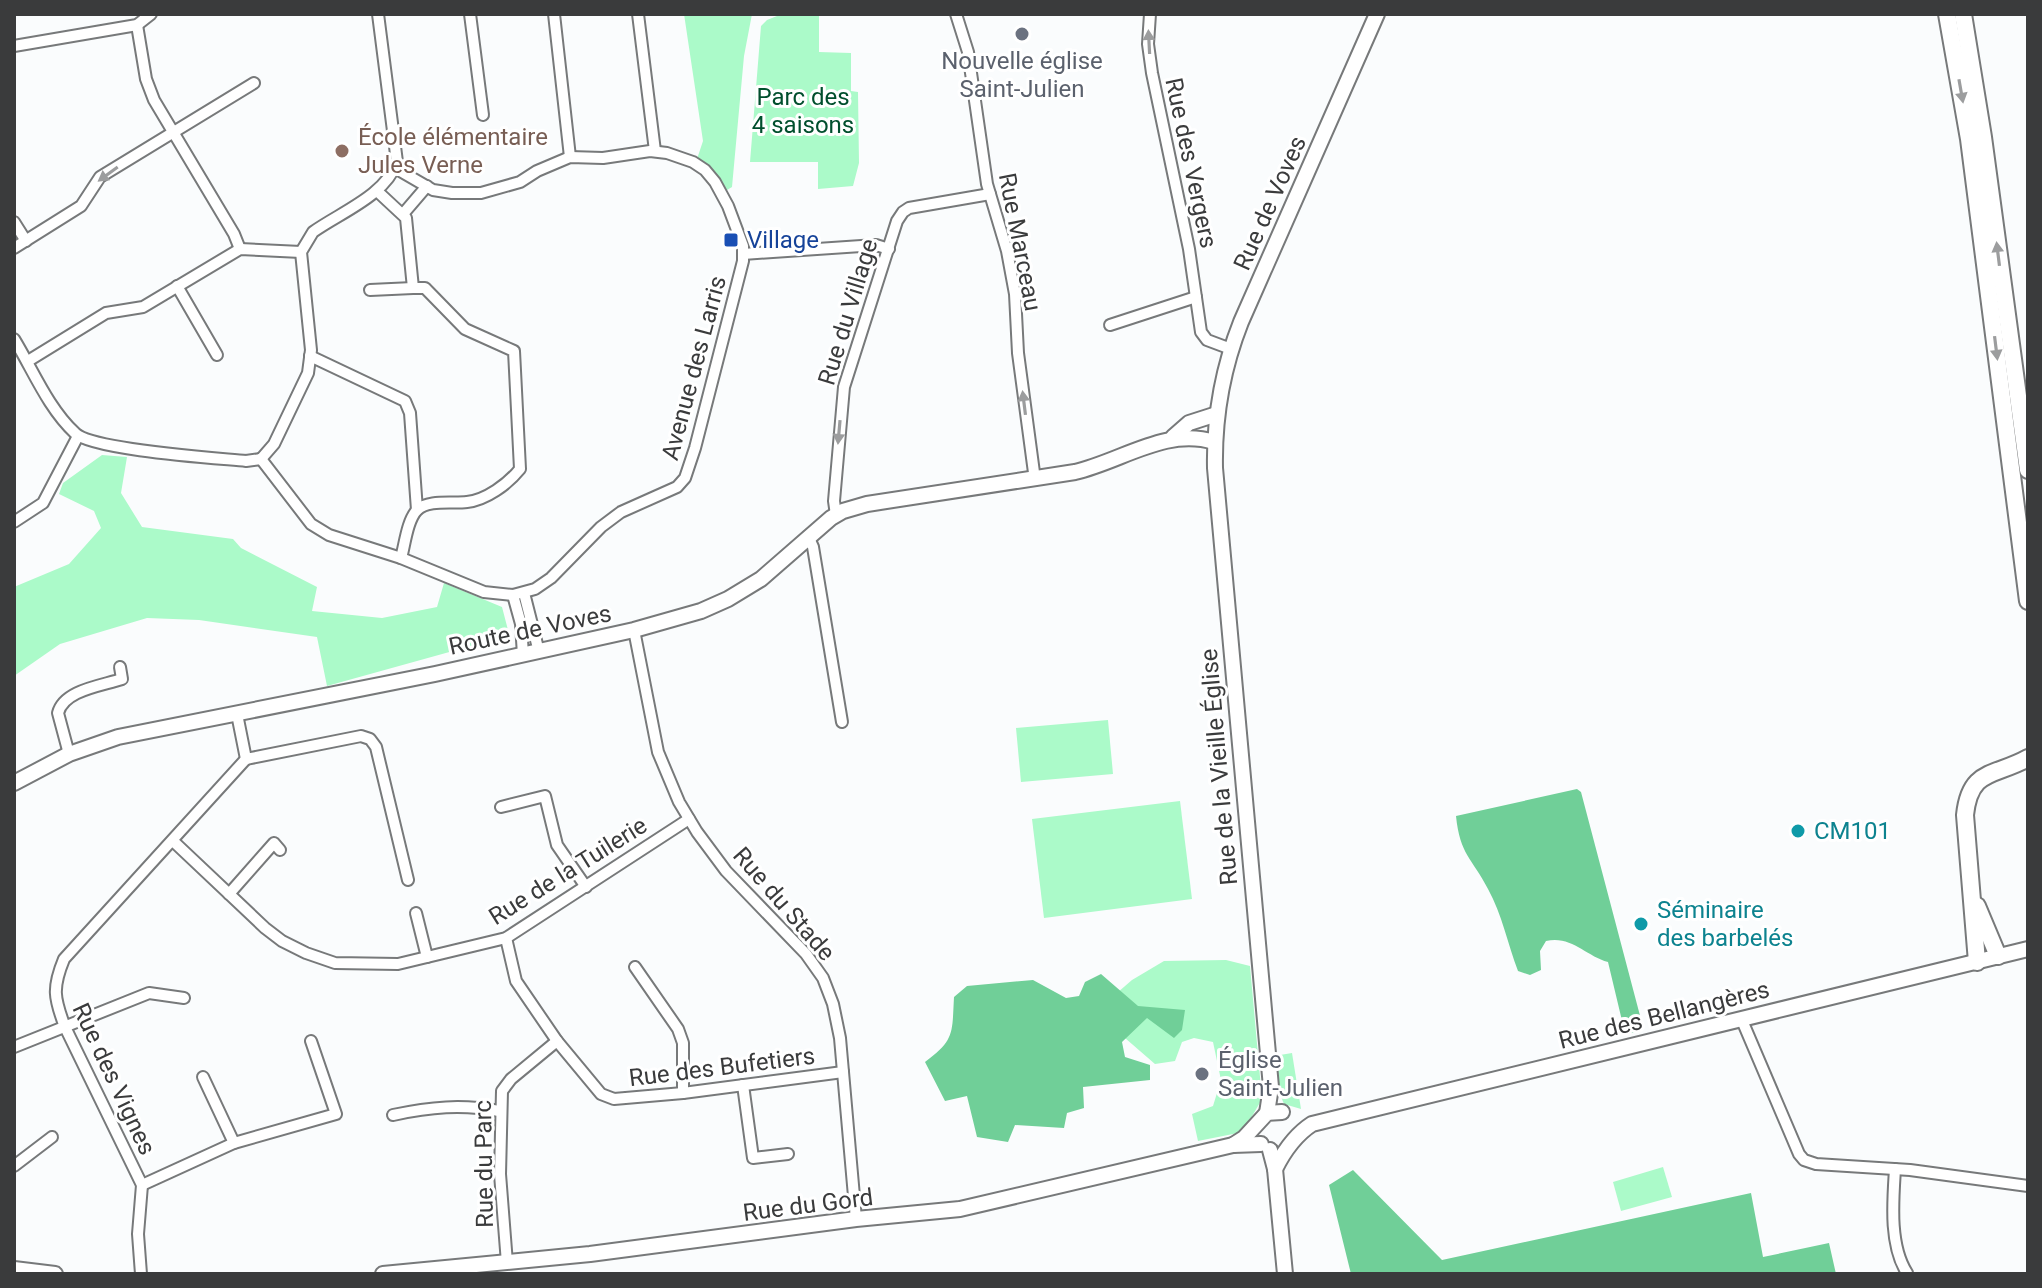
<svg xmlns="http://www.w3.org/2000/svg" width="2042" height="1288" font-family="Roboto,sans-serif">
<style>
.green{fill:#abfac9}
.forest{fill:#70cf98}
.lines{fill:none;stroke-linecap:round;stroke-linejoin:round}
.street-casing{stroke:#77797a;stroke-width:14}
.secondary-casing{stroke:#77797a;stroke-width:18}
.primary-casing{stroke:#77797a;stroke-width:20}
.street{stroke:#fff;stroke-width:10}
.secondary{stroke:#fff;stroke-width:14}
.primary{stroke:#fff;stroke-width:16}
.oneway{fill:#9c9d9e}
.worship-dot{fill:#6b7280;stroke:#fff;stroke-width:3}
.education-dot{fill:#8d6e63;stroke:#fff;stroke-width:3}
.transit-dot{fill:#1a4fb4;stroke:#fff;stroke-width:3}
.culture-dot{fill:#0f9aa8;stroke:#fff;stroke-width:3}
.labels{text-anchor:middle;dominant-baseline:central;stroke-width:6;stroke-linejoin:round;paint-order:stroke}
.worship-label{font-size:24px;fill:#5b616d;stroke:#fff}
.park-label{font-size:24px;fill:#004f2d;stroke:#fff}
.education-label{font-size:24px;fill:#785e54;stroke:#fff;text-anchor:start}
.street-label{font-size:24px;fill:#3a3b3c;stroke:#fff}
.transit-label{font-size:24px;fill:#164399;stroke:#fff;text-anchor:start}
.culture-label{font-size:24px;fill:#0d838f;stroke:#fff;text-anchor:start}
</style>
<rect width="100%" height="100%" fill="#fafcfd"/>
<!-- green -->
<g class="green">
<path d="M684 14H752L744 56 732 187 727 190 716 174 697 159 703 141Z"/>
<path d="M782 14H819V52L851 53V91L858 92 859 163 853 186 818 189V162H750L761 26 767 20Z"/>
<path d="M102 455 127 457 121 493 142 527 233 539 241 548 317 587 312 611 382 618 437 607 444 583 502 607 508 630 507 636 327 686 317 637 199 620 147 618 60 644 14 676V587L69 564 101 528 94 511 59 494 63 483Z"/>
<path d="M1108 720 1113 774 1021 782 1016 728Z"/>
<path d="M1180 801 1192 899 1044 918 1032 819Z"/>
<path d="M1226 960 1250 966 1262 1099 1243 1132 1198 1141 1192 1114 1213 1106 1221 1080 1213 1042 1194 1038 1182 1042 1175 1061 1155 1064 1095 1012 1132 980 1164 961Z"/>
<path d="M1292 1053 1301 1109 1284 1104 1277 1087 1274 1056Z"/>
<path d="M1663 1167 1672 1197 1621 1211 1613 1182Z"/>
</g>
<!-- forest -->
<g class="forest">
<path d="M1577 789 1581 792 1643 1027 1642 1030 1631 1033 1624 1029 1608 962C1586 956 1571 935 1546 941L1540 951 1541 970 1530 975 1518 971C1508 945 1502 914 1488 889 1472 858 1460 855 1456 816Z"/>
<path d="M1101 974 1138 1006 1185 1010 1182 1030 1174 1038 1147 1018 1122 1042 1125 1057 1150 1065V1080L1083 1087 1084 1108 1067 1113 1064 1128 1015 1125 1008 1142 977 1137 967 1096 945 1101 925 1062C955 1040 952 1033 954 997L967 986 1033 980 1066 998 1079 996 1085 982Z"/>
<path d="M1353 1170 1442 1260 1751 1193 1763 1257 1829 1243 1836 1274H1351L1329 1185Z"/>
</g>
<g class="lines">
<!-- street casing -->
<g class="street-casing">
<g id="street">
<path d="M470 14 483 115"/>
<path d="M554 14 570 157"/>
<path d="M638 14 655 151"/>
<path d="M956 14 968 52 987 184 1007 251 1015 294 1018 353 1035 480"/>
<path d="M1150 14 1148 44 1152 73 1189 249 1201 332 1207 340 1231 349"/>
<path d="M137 25 146 79 154 100 234 234 240 249"/>
<path d="M14 46 137 25 151 14"/>
<path d="M377 191 406 218 413 288H425L465 329 514 351 520 469C508 484 486 500 467 502 452 504 429 499 417 510 407 521 405 544 401 558"/>
<path d="M403 214 427 186"/>
<path d="M14 222 26 241"/>
<path d="M14 248 81 206 100 177 254 83"/>
<path d="M743 254 876 245 889 249"/>
<path d="M177 286 217 355"/>
<path d="M370 290 413 288"/>
<path d="M1110 325 1196 297"/>
<path d="M14 339C33 370 48 408 75 433 92 450 216 458 246 461L261 459"/>
<path d="M310 356 405 401 410 413 417 510"/>
<path d="M28 361 106 313 143 307 240 249 301 252"/>
<path d="M261 459 311 524 329 535 401 558 484 592 513 595 535 589 551 578 601 527 621 512 677 487 685 478 695 448 743 261V246L728 206 715 182 705 170 693 162 667 153 650 151 603 158 570 157 537 171 520 182 481 193H452L433 190 395 168"/>
<path d="M261 459 274 444 308 373 311 350 301 252 313 232C341 212 385 196 397 162L378 14"/>
<path d="M836 515 834 501 844 387 897 221 903 212 909 208 990 194"/>
<path d="M14 522 43 503 78 436"/>
<path d="M808 536 813 547 842 722"/>
<path d="M524 593 539 652"/>
<path d="M513 595 521 624 523 655"/>
<path d="M634 630 658 752 679 802 697 832 726 871 806 954 823 978 833 1004 840 1038 856 1219"/>
<path d="M237 714 246 759 361 736 370 739 376 747 408 880"/>
<path d="M69 754 58 713C64 690 101 686 122 679L120 667"/>
<path d="M501 807 545 796 557 845 586 887"/>
<path d="M173 841 265 928 282 941 306 953 335 963 398 964 506 938 689 819"/>
<path d="M229 894 274 843 280 850"/>
<path d="M416 913 427 957"/>
<path d="M506 938 516 981 557 1041 601 1094 614 1099 683 1093 843 1072"/>
<path d="M635 967 678 1029 683 1043V1093"/>
<path d="M1741 1018 1799 1154 1804 1160 1816 1164 1910 1170 2028 1186"/>
<path d="M14 1047 149 993 184 998"/>
<path d="M203 1077 234 1143"/>
<path d="M743 1085 753 1158 788 1154"/>
<path d="M393 1115C430 1107 462 1104 499 1111"/>
<path d="M14 1166 52 1137"/>
<path d="M1895 1169C1893 1201 1889 1245 1907 1273"/>
<path d="M142 1185 234 1143 336 1114 311 1041"/>
<path d="M507 1263 500 1174 502 1091 511 1079 557 1041"/>
<path d="M141 1274 138 1234 142 1185 65 1027C54 998 52 988 64 959L246 759"/>
</g>
</g>
<!-- secondary casing -->
<g class="secondary-casing">
<g id="secondary">
<path d="M1173 437 1189 423 1217 414"/>
<path d="M14 783 69 754 118 737 435 674 634 630 701 611 728 599 761 579 831 518 843 511 867 504 1075 472C1122 461 1166 427 1214 442"/>
<path d="M1267 1113 1271 1087 1215 468C1214 417 1222 370 1241 322L1377 14"/>
<path d="M1233 1145 1261 1144"/>
<path d="M1270 1150 1275 1169 1285 1274"/>
<path d="M1275 1169C1284 1151 1295 1135 1312 1124L2028 949"/>
<path d="M14 1269 55 1274"/>
<path d="M383 1274 590 1254 856 1219 960 1209 1233 1145 1244 1138 1267 1113 1282 1112"/>
</g>
</g>
<!-- primary casing -->
<g class="primary-casing">
<g id="primary">
<path d="M1947 14 1969 139 2028 601"/>
<path d="M1963 14 1983 137 2028 470"/>
<path d="M1977 906 1998 956"/>
<path d="M1977 962 1965 815C1970 768 1994 777 2028 758"/>
</g>
</g>
<!-- street -->
<use href="#street" class="street"/>
<!-- secondary -->
<use href="#secondary" class="secondary"/>
<!-- primary -->
<use href="#primary" class="primary"/>
</g>
<!-- one-way arrows -->
<defs><path id="oneway-solid" d="M-6-.8H1V-3.2L6.5 0L1 3.2V.8H-6Z" transform="scale(2)"/></defs>
<g class="oneway">
<use href="#oneway-solid" transform="translate(1149 42) rotate(-93)"/>
<use href="#oneway-solid" transform="translate(1961 91) rotate(80)"/>
<use href="#oneway-solid" transform="translate(108 174) rotate(144)"/>
<use href="#oneway-solid" transform="translate(1998 254) rotate(-97)"/>
<use href="#oneway-solid" transform="translate(1996 348) rotate(83)"/>
<use href="#oneway-solid" transform="translate(1024 403) rotate(-97)"/>
<use href="#oneway-solid" transform="translate(839 432) rotate(95)"/>
</g>
<!-- markers -->
<g class="worship-dot">
<circle cx="1022" cy="34" r="8"/>
<circle cx="1202" cy="1074" r="8"/>
</g>
<circle class="education-dot" cx="342" cy="151" r="8"/>
<rect class="transit-dot" x="723" y="232" width="16" height="16" rx="4"/>
<g class="culture-dot">
<circle cx="1798" cy="831" r="8"/>
<circle cx="1641" cy="924" r="8"/>
</g>
<g class="labels">
<!-- worship labels -->
<g class="worship-label">
<text x="1022" y="61">Nouvelle église<tspan x="1022" dy="28">Saint-Julien</tspan></text>
<text x="1218" y="1060" text-anchor="start">Église<tspan x="1218" dy="28">Saint-Julien</tspan></text>
</g>
<!-- park labels -->
<g class="park-label">
<text x="803" y="97">Parc des<tspan x="803" dy="28">4 saisons</tspan></text>
</g>
<!-- education labels -->
<g class="education-label">
<text x="358" y="137">École élémentaire<tspan x="358" dy="28">Jules Verne</tspan></text>
</g>
<!-- street labels -->
<g class="street-label">
<text transform="translate(1191 163) rotate(78)">Rue des Vergers</text>
<text transform="translate(1270 203) rotate(-66)">Rue de Voves</text>
<text transform="translate(1020 242) rotate(79)">Rue Marceau</text>
<text transform="translate(848 312) rotate(-73)">Rue du Village</text>
<text transform="translate(694 368) rotate(-75)">Avenue des Larris</text>
<text transform="translate(530 630) rotate(-12)">Route de Voves</text>
<text transform="translate(1219 767) rotate(-95)">Rue de la Vieille Église</text>
<text transform="translate(568 871) rotate(-32)">Rue de la Tuilerie</text>
<text transform="translate(784 904) rotate(49)">Rue du Stade</text>
<text transform="translate(1664 1015) rotate(-14)">Rue des Bellangères</text>
<text transform="translate(722 1067) rotate(-7)">Rue des Bufetiers</text>
<text transform="translate(114 1079) rotate(65)">Rue des Vignes</text>
<text transform="translate(484 1164) rotate(-91)">Rue du Parc</text>
<text transform="translate(808 1205) rotate(-7)">Rue du Gord</text>
</g>
<!-- transit labels -->
<g class="transit-label">
<text x="747" y="240">Village</text>
</g>
<!-- culture labels -->
<g class="culture-label">
<text x="1814" y="831">CM101</text>
<text x="1657" y="910">Séminaire<tspan x="1657" dy="28">des barbelés</tspan></text>
</g>
</g>
<!-- border -->
<rect width="2042" height="1288" fill="none" stroke="#3a3b3c" stroke-width="32"/>
</svg>
